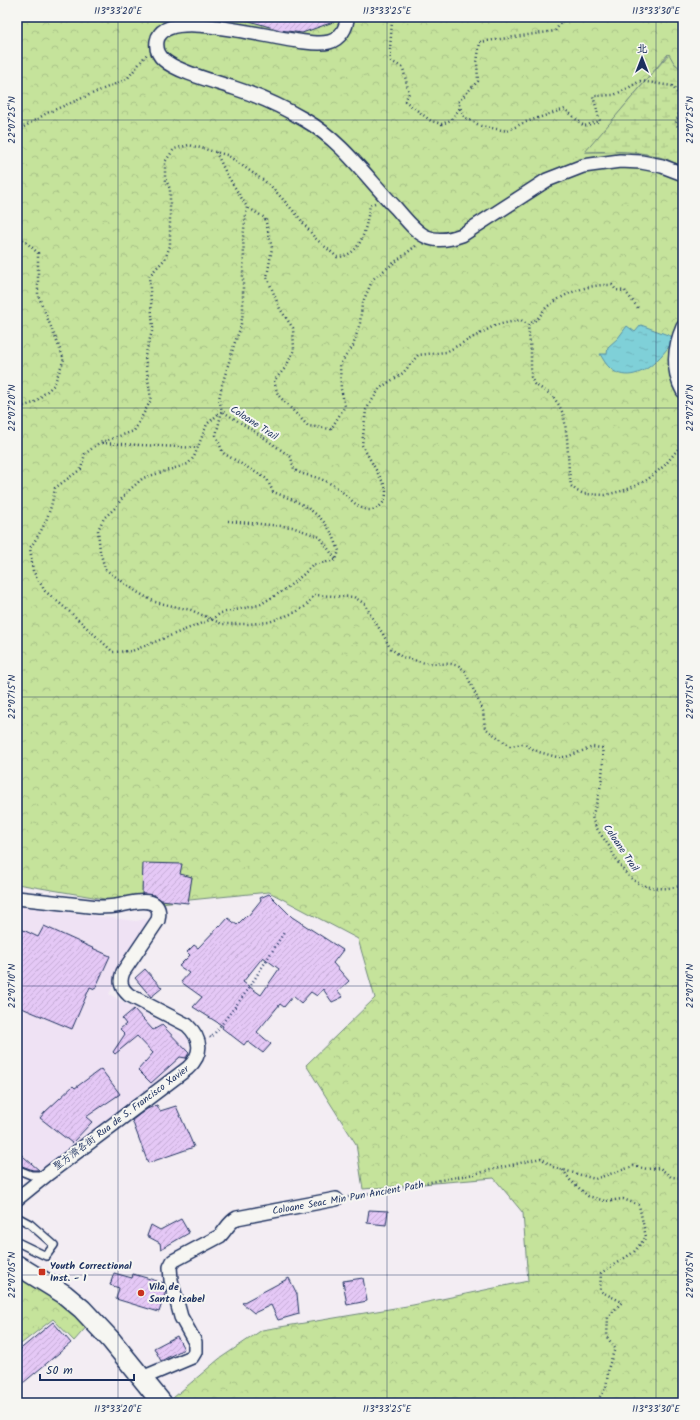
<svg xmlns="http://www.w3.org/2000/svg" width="700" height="1420" font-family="Kalam,'LXGW WenKai TC',sans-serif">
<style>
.built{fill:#efe2f4}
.forest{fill:url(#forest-crowns);stroke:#70897c}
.wetland{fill:url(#wetland-marsh);stroke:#70897c}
.water{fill:url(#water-ripples);stroke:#5790a7}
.building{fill:url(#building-hatch);stroke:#1b2f5e;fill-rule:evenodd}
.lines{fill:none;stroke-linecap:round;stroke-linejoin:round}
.lane-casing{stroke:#1b2f5e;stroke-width:10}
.street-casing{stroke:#1b2f5e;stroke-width:16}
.secondary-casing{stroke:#1b2f5e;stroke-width:22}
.path{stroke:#1b2f5e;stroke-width:2.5;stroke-dasharray:1 3;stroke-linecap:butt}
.lane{stroke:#f6f6f2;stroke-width:7}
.street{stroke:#f6f6f2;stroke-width:13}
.secondary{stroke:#f6f6f2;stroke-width:19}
.ticks{fill:none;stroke:#1b2f5e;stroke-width:1;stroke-opacity:0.45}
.poi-dot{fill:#c8321e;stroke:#f6f6f2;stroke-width:1.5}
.labels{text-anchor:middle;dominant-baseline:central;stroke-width:4;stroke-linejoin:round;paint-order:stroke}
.street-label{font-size:10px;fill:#1b2f5e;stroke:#f6f6f2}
.poi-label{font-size:10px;font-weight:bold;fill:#1b2f5e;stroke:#f6f6f2;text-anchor:start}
.neatline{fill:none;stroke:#1b2f5e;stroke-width:1.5}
.ticks-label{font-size:10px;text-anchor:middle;fill:#1b2f5e}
</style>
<defs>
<pattern id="forest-crowns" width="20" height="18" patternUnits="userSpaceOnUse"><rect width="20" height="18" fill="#c5e39b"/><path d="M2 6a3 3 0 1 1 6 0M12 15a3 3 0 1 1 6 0" fill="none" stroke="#a9c388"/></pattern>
<pattern id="wetland-marsh" width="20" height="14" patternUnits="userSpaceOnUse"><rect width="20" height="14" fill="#c5e39b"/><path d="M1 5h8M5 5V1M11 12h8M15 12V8" fill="none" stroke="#a9c388"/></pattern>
<pattern id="water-ripples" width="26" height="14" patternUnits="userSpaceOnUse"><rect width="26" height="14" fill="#7fd0d8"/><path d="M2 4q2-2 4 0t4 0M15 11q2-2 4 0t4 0" fill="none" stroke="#6db3bc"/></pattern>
<pattern id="building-hatch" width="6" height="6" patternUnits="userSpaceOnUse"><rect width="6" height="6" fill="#e5c8f6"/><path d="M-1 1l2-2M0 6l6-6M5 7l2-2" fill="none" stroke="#c4acd5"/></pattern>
</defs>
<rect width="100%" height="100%" fill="#f3edf3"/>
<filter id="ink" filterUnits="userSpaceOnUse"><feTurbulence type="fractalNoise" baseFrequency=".025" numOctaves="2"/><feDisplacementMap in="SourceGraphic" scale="8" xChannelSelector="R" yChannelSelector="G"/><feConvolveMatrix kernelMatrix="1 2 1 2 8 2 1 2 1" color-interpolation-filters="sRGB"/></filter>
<g filter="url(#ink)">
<!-- built -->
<path class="built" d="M17 906 136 921 145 919 148 921 150 924 143 934 109 994 189 1038 188 1050 191 1053V1056L186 1059V1064L49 1165 40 1169 17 1150Z"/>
<!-- forest -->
<g class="forest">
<path d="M17 17H683V71L674 63 668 54 586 152C592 152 598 152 604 152 635 151 656 154 683 167V1403H172L173 1398 219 1359 262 1330 413 1305 528 1281 523 1213 494 1178 363 1189 356 1144 306 1065 375 998 358 939 269 892 140 905 17 884Z"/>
<path d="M17 1277 28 1279 89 1324 74 1341 53 1319 17 1347Z"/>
</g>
<!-- wetland -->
<path class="wetland" d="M669 54 674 63 683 71V167C677 165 672 161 666 159 641 150 612 151 585 152Z"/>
<!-- water -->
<path class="water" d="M641 325 676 338C669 346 663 355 655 362 644 373 625 381 611 369 606 365 603 359 600 354H607L608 347 618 338 627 326 635 332Z"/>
<!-- building -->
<g class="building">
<path d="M246 17H339V20L302 33 280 30 246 20Z"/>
<path d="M143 863 182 864 180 874 192 877 188 903 161 900 154 895 142 894Z"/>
<path d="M269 894 292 917 343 950 333 963 349 981 338 991 343 997 332 1002 323 989 317 996 311 992 301 1003 293 996 284 1007 280 1004 257 1032 271 1044 263 1053 247 1041 244 1045 222 1028 223 1026 193 1007 202 997 181 982 189 973 179 966 190 955 187 952 194 945 198 948 219 926 220 927 228 918 237 925 247 915 248 916 261 900 260 898ZM263 957 279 969 261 995 243 982Z"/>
<path d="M44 926 110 956 95 989 90 987 72 1029 17 1006V927L38 937Z"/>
<path d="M145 969 162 988 151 997 135 978Z"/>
<path d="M134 1009 153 1030 162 1025 189 1053 186 1058 180 1057 151 1083 138 1070 153 1053 137 1036 115 1054 113 1052 125 1034 120 1029 126 1024 122 1019Z"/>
<path d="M101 1069 120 1094 86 1117 92 1122 72 1143 40 1118 45 1112 73 1086 75 1088Z"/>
<path d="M157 1105 160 1111 176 1106 194 1147 148 1163 132 1120 147 1109Z"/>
<path d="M17 1151 39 1170H33L22 1166H17Z"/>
<path d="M369 1210 388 1211 386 1225 367 1223Z"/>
<path d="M181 1219 189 1233 161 1249 160 1243 147 1236 151 1225 160 1230Z"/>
<path d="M114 1273 132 1278 133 1274 164 1283 166 1291 159 1312 116 1299 119 1288 110 1285Z"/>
<path d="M289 1278 297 1294 299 1314 278 1320 271 1305 254 1313 242 1303Z"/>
<path d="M363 1278 367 1301 347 1305 343 1281Z"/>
<path d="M53 1322 71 1343 17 1388V1352Z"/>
<path d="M177 1336 184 1349 161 1361 154 1348Z"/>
</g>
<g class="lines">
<!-- lane casing -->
<g class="lane-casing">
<g id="lane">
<path d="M21 1171 31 1175H44"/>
<path d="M17 1217 30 1224 54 1245 46 1256 17 1242"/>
</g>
</g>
<!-- street casing -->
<g class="street-casing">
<g id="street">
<path d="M347 17C347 28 340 39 329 42 299 51 165 0 157 41 156 48 158 55 164 60 177 72 216 82 234 88 259 96 283 107 305 120 342 141 367 178 396 208 405 218 415 232 427 237 438 242 451 239 462 235L547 180 583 166 620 161 641 162 662 166 683 174"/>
<path d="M683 327C674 347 672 372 683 391"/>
<path d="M17 898 98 907C106 907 113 907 121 905 134 902 164 894 158 920L123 972C119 982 121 988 129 995L187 1025C202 1039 203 1054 188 1068L49 1173 17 1199"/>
<path d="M142 1378 192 1357 195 1352V1342L181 1317 171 1280 170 1267 173 1261 220 1236C226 1230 229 1222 237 1218L336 1199"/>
</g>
</g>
<!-- secondary casing -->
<g class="secondary-casing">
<path id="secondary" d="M17 1265 64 1294 82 1309 111 1340 162 1403"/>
</g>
<!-- path -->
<g class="path">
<path d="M385 17 392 21 390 49 391 61 403 68 409 93 405 101 431 121 442 124 451 120 460 108"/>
<path d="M565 17 555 31 480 42 477 62 478 81 458 102 464 117 481 126 507 131 523 123 565 109 584 126 600 121 593 96 614 95 628 88 640 81 672 86 681 97V107L676 123 683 136"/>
<path d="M683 30 681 36 683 52"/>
<path d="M17 131 47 113 127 79 147 54"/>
<path d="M216 152 226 173 247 207"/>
<path d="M375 203 370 205C366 226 363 256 337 257L315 238 297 215 270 185 227 155 189 145 174 149 165 162V178L170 189V246L165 259 149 276 153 328 145 356 151 400 134 431 99 443 85 454 81 469 55 488C50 515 45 526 30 548L33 571 45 591 70 612 113 652 132 651 212 619 221 613 259 605 283 591 304 574 312 565 336 560 339 551C337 546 335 539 332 534 320 511 296 500 273 492L267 479 223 453 216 435 222 411 219 399 222 385 235 342 240 329 243 313V270L244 256 243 237 247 207 265 218 272 248 267 277 280 309 293 328 294 350 286 367 274 381 278 395 308 426 331 429 345 406 341 389 340 364 353 346 360 323 362 304 373 279 417 245"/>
<path d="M17 234 38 253V295L64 359 54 385 34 403 17 408"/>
<path d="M528 325C531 323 535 321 538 318 542 314 544 309 548 306 567 292 589 284 612 285L616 290 625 291 638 308"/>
<path d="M102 443 198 448"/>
<path d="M683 443 665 465 647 480 626 490 605 495 584 494 577 491 571 486 569 471 567 438 564 416 559 405 552 395 534 384 531 377V352L528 325 521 320 496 325 446 352 418 355 403 373 380 388 366 410 362 445 385 486C387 493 386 501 380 506 365 518 352 500 341 491 336 486 329 483 323 480 313 475 302 476 294 469L291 457 260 435 222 411 207 424 194 457 188 464 143 478 126 493 115 508 104 518 98 530 100 551 105 569 137 592 155 602 191 610 222 624H248L269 622 296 612 306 606 314 595 354 597 365 604 371 616 383 634 390 648 402 657 425 663 451 664 459 666 465 671 483 711 485 728 510 746 523 744 539 752 557 757H566L593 747 602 748C605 769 600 796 592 816 594 827 603 837 609 846 615 857 622 871 632 879 646 890 668 890 683 885"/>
<path d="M228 521 292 527 320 537 336 560"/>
<path d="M210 1037 211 1038 247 991 285 931"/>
<path d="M563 1170 570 1180 588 1196 605 1201 623 1199 639 1205 646 1237 634 1252 601 1273 600 1291 622 1302 608 1317 607 1337 615 1348 609 1366 606 1387 596 1403"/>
<path d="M348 1197 474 1174 541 1158 553 1167 595 1179 634 1166 647 1169 660 1168 671 1177 683 1178"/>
</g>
<!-- lane -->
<use href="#lane" class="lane"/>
<!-- street -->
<use href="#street" class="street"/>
<!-- secondary -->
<use href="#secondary" class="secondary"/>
</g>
</g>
<!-- ticks -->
<path class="ticks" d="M118 17V1403M387 17V1403M656 17V1403M17 120H683M17 408H683M17 697H683M17 986H683M17 1275H683"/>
<!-- markers -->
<g class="poi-dot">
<rect x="38" y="1268" width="8" height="8" rx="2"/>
<circle cx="141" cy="1293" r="4"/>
</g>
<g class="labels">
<!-- street labels -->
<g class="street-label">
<text transform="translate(254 423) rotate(33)">Coloane Trail</text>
<text transform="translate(621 848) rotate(56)">Coloane Trail</text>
<text transform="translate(121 1118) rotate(-37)">聖方濟各街 Rua de S. Francisco Xavier</text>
<text transform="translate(348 1198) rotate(-10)">Coloane Seac Min Pun Ancient Path</text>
</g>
<!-- poi labels -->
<g class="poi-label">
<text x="50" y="1266">Youth Correctional<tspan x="50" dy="12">Inst. - 1</tspan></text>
<text x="149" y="1287">Vila de<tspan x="149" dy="12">Santa Isabel</tspan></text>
</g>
</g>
<!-- margin -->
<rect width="700" height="1420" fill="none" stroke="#f6f6f2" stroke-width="44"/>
<!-- north arrow -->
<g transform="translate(642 58)" stroke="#f6f6f2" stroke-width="3" paint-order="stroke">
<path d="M0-3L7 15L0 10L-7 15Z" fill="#1b2f5e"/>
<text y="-6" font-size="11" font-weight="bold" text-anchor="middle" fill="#1b2f5e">北</text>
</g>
<!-- scale -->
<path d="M40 1374v6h94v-6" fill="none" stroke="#1b2f5e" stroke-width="2"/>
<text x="46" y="1374" font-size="12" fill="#1b2f5e" stroke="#f6f6f2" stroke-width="3" paint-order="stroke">50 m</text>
<rect x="22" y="22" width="656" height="1376" class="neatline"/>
<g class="ticks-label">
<text x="118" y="14">113°33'20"E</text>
<text x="387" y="14">113°33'25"E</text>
<text x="656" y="14">113°33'30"E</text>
<text transform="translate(11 120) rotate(-90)" y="4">22°07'25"N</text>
<text transform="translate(689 120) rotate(-90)" y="4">22°07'25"N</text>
<text transform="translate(11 408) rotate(-90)" y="4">22°07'20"N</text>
<text transform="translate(689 408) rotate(-90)" y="4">22°07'20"N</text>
<text transform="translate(11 697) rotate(-90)" y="4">22°07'15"N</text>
<text transform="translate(689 697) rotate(-90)" y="4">22°07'15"N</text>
<text transform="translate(11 986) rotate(-90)" y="4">22°07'10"N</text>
<text transform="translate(689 986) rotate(-90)" y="4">22°07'10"N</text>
<text transform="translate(11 1275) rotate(-90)" y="4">22°07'05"N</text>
<text transform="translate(689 1275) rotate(-90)" y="4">22°07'05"N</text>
<text x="118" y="1412">113°33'20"E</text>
<text x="387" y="1412">113°33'25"E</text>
<text x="656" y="1412">113°33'30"E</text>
</g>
</svg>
